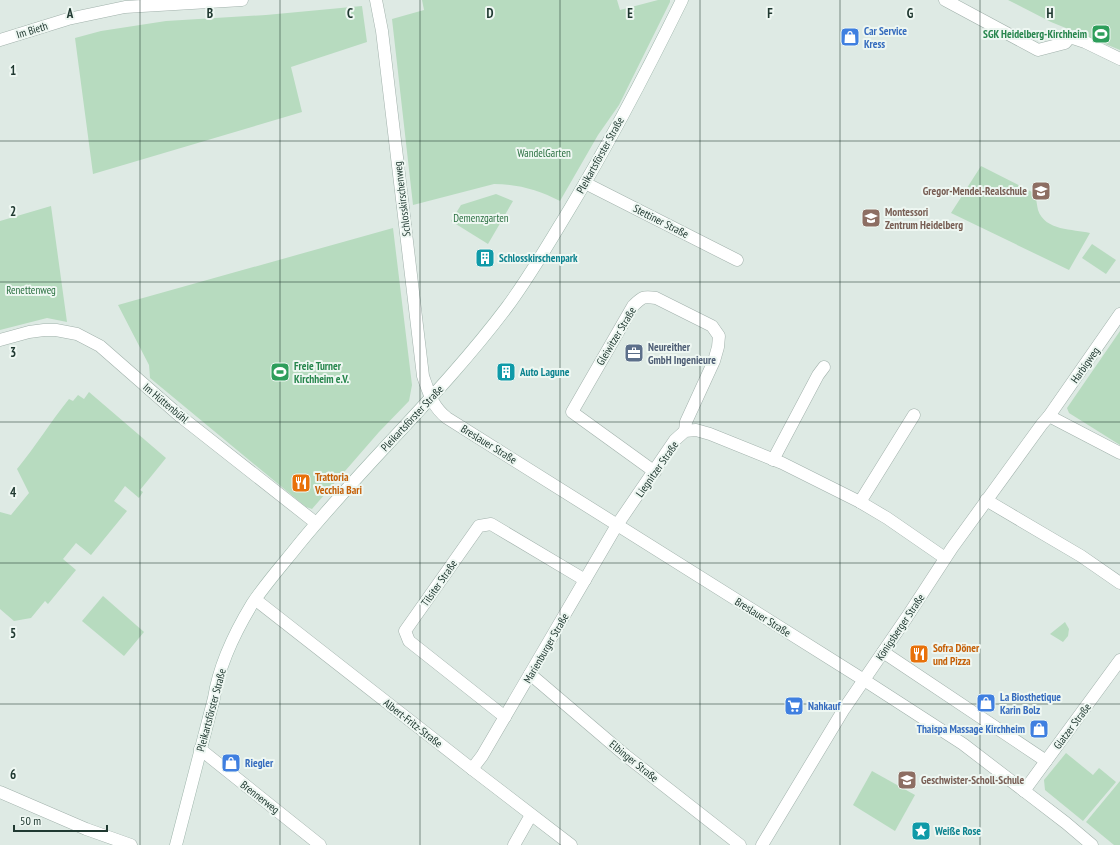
<svg xmlns="http://www.w3.org/2000/svg" width="1120" height="845" font-family="'PT Sans Narrow',sans-serif">
<style>
.green{fill:#b7dbbf}
.lines{fill:none;stroke-linecap:round;stroke-linejoin:round}
.street-casing{stroke:#a1b1ab;stroke-width:13}
.secondary-casing{stroke:#9eb5ab;stroke-width:13}
.street{stroke:#fff;stroke-width:12}
.secondary{stroke:#fff;stroke-width:12}
.grid{fill:none;stroke:#203931;stroke-width:1;stroke-opacity:0.55}
.labels{text-anchor:middle;dominant-baseline:central;stroke-width:4;stroke-linejoin:round;paint-order:stroke}
.street-label{font-size:11px;fill:#203931;stroke:#eef7f2}
.shop-label{font-size:11px;font-weight:bold;fill:#366cbe;stroke:#eef7f2;text-anchor:start}
.leisure-label{font-size:11px;font-weight:bold;fill:#27864d;stroke:#eef7f2;text-anchor:end}
.park-label{font-size:11px;fill:#2b7041;stroke:#eef7f2}
.education-label{font-size:11px;font-weight:bold;fill:#785e54;stroke:#eef7f2;text-anchor:start}
.culture-label{font-size:11px;font-weight:bold;fill:#0d838f;stroke:#eef7f2;text-anchor:start}
.service-label{font-size:11px;font-weight:bold;fill:#4e5e75;stroke:#eef7f2;text-anchor:start}
.food-label{font-size:11px;font-weight:bold;fill:#c56008;stroke:#eef7f2;text-anchor:start}
.grid-label{font-size:13px;text-anchor:middle;font-weight:bold;fill:#203931;stroke:#eef7f2;stroke-width:4;stroke-linejoin:round;paint-order:stroke}
</style>
<rect width="100%" height="100%" fill="#deeae4"/>
<!-- green -->
<g class="green">
<path d="M422 0H617L620 10 658 0H670V2L619 105 598 135 560 201C539 190 517 184 494 184L413 205 392 19 424 10Z"/>
<path d="M1008 0H1120V50L1051 22Z"/>
<path d="M362 6 367 42 291 67 302 112 93 174 75 38 101 31 166 21 266 15Z"/>
<path d="M981 166 1036 194C1036 200 1037 205 1038 210 1045 231 1073 229 1090 233L1069 270 951 213Z"/>
<path d="M496 194 513 201 488 244 451 221 461 205Z"/>
<path d="M51 206 67 322 47 318 0 330V221Z"/>
<path d="M393 228 412 385 409 401 379 432 312 509 306 507 150 378 149 365 118 305Z"/>
<path d="M1092 244 1116 260 1106 274 1082 258Z"/>
<path d="M1120 331V445L1069 413 1067 408Z"/>
<path d="M89 392 166 458 140 490 143 492 139 498 125 486 114 501 127 511 91 555 76 543 63 559 76 570 48 604 45 601 31 618 14 621 0 609V512L11 515 29 493 17 469C36 446 51 421 69 399L73 401 78 395 84 399Z"/>
<path d="M103 596 144 632 124 656 82 621Z"/>
<path d="M1065 622 1069 629 1068 636 1063 642 1050 634Z"/>
<path d="M1066 753 1093 775 1099 768 1116 782 1083 821 1045 790 1044 780Z"/>
<path d="M872 771 915 795 895 831 853 805Z"/>
<path d="M1120 781V845H1114L1086 822Z"/>
</g>
<g class="lines">
<!-- street casing -->
<g class="street-casing">
<g id="street">
<path d="M376 0 382 31 423 376C429 393 432 406 447 418L864 680 963 744 1066 823 1092 845"/>
<path d="M945 0 1038 50 1065 43 1070 37 1085 42 1120 59"/>
<path d="M0 40 68 19 125 7 242 0"/>
<path d="M585 183 737 260"/>
<path d="M0 340 29 332 44 330H56L77 334 100 346 180 416 316 523"/>
<path d="M1049 416 1120 453"/>
<path d="M773 460 818 375 824 367"/>
<path d="M655 472 572 412 633 306C642 297 643 296 656 298L712 326 719 336 718 347 714 361 686 422 685 431"/>
<path d="M986 500 1081 556 1120 583"/>
<path d="M860 502 914 415"/>
<path d="M256 600 472 769 571 845"/>
<path d="M883 652 1046 761"/>
<path d="M530 674 625 755 740 845"/>
<path d="M505 717 409 641 405 631 479 526 491 524 585 580"/>
<path d="M200 749 320 845"/>
<path d="M472 769 482 756 617 525 675 440 685 431 696 430 710 434 782 463 860 502 887 518 945 558"/>
<path d="M1024 791 1120 660"/>
<path d="M0 792 86 829 131 845"/>
<path d="M514 845 531 815"/>
<path d="M762 845 844 709 907 617 952 548 1042 424 1049 416 1120 314"/>
</g>
</g>
<!-- secondary casing -->
<g class="secondary-casing">
<path id="secondary" d="M176 845 214 698C219 665 235 632 252 604 266 583 284 563 299 544 366 462 444 391 507 307 530 276 549 243 569 210 610 142 647 71 682 0"/>
</g>
<!-- street -->
<use href="#street" class="street"/>
<!-- secondary -->
<use href="#secondary" class="secondary"/>
</g>
<!-- grid -->
<path class="grid" d="M140 0V845M280 0V845M420 0V845M560 0V845M700 0V845M840 0V845M980 0V845M0 141H1120M0 282H1120M0 422H1120M0 563H1120M0 704H1120"/>
<!-- icons -->
<defs>
<g id="stadium-square" transform="scale(1)"><rect x="-9" y="-9" width="18" height="18" rx="4" fill="#2e9e5b" stroke="#eef7f2"/><path d="M0-5a6.5 5 0 1 0 0 10a6.5 5 0 1 0 0-10ZM-3.5-1.8h7v3.6h-7Z" fill="#fff"/></g>
<g id="shop-square" transform="scale(1)"><rect x="-9" y="-9" width="18" height="18" rx="4" fill="#3f7fe0" stroke="#eef7f2"/><path d="M-5-2.5h2.3a2.7 3.5 0 0 1 5.4 0H5L5.5 6h-11ZM-1.5-2.5h3a1.5 2.3 0 0 0-3 0Z" fill="#fff"/></g>
<g id="school-square" transform="scale(1)"><rect x="-9" y="-9" width="18" height="18" rx="4" fill="#8d6e63" stroke="#eef7f2"/><path d="M0-5L7-2L0 1L-7-2ZM-4 1L0 2.5L4 1V4Q0 6-4 4Z" fill="#fff"/></g>
<g id="building-square" transform="scale(1)"><rect x="-9" y="-9" width="18" height="18" rx="4" fill="#0f9aa8" stroke="#eef7f2"/><path d="M-4-6H4V6H1V3H-1V6H-4ZM-2.5-4.3h1.7v1.8h-1.7ZM.8-4.3h1.7v1.8H.8ZM-2.5-1h1.7V.8h-1.7ZM.8-1h1.7V.8H.8Z" fill="#fff"/></g>
<g id="office-square" transform="scale(1)"><rect x="-9" y="-9" width="18" height="18" rx="4" fill="#5c6f8a" stroke="#eef7f2"/><path d="M-6-3h4V-5.5h4V-3h4V5H-6ZM-1-4.5V-3h2v-1.5ZM-6 0V1H6V0Z" fill="#fff"/></g>
<g id="restaurant-square" transform="scale(1)"><rect x="-9" y="-9" width="18" height="18" rx="4" fill="#e8710a" stroke="#eef7f2"/><path d="M-5-6h1v4h1v-4h1v4h1v-4h1v5L-1.5 .5V6h-2V.5L-5-1ZM5-6V6H3V1.5H1.5Q1.5-4 5-6Z" fill="#fff"/></g>
<g id="supermarket-square" transform="scale(1)"><rect x="-9" y="-9" width="18" height="18" rx="4" fill="#3f7fe0" stroke="#eef7f2"/><path d="M-6-5.5h2.5l.6 2H6L4.5 2H-2.5L-4.4-4H-6ZM-1.5 3.2a1.3 1.3 0 1 0 .1 0ZM3 3.2a1.3 1.3 0 1 0 .1 0Z" fill="#fff"/></g>
<g id="sight-square" transform="scale(1)"><rect x="-9" y="-9" width="18" height="18" rx="4" fill="#0f9aa8" stroke="#eef7f2"/><path d="M0-6L1.8-2.2L6-1.7L2.9 1.2L3.7 5.4L0 3.3L-3.7 5.4L-2.9 1.2L-6-1.7L-1.8-2.2Z" fill="#fff"/></g>
</defs>
<g fill-rule="evenodd">
<use href="#stadium-square" x="1101" y="34"/>
<use href="#shop-square" x="850" y="37"/>
<use href="#school-square" x="1041" y="191"/>
<use href="#school-square" x="871" y="218"/>
<use href="#building-square" x="485" y="258"/>
<use href="#office-square" x="634" y="353"/>
<use href="#stadium-square" x="280" y="372"/>
<use href="#building-square" x="506" y="372"/>
<use href="#restaurant-square" x="301" y="483"/>
<use href="#restaurant-square" x="919" y="654"/>
<use href="#shop-square" x="986" y="703"/>
<use href="#supermarket-square" x="794" y="706"/>
<use href="#shop-square" x="1039" y="729"/>
<use href="#shop-square" x="231" y="763"/>
<use href="#school-square" x="907" y="780"/>
<use href="#sight-square" x="921" y="831"/>
</g>
<g class="labels">
<!-- street labels -->
<g class="street-label">
<text transform="translate(32 30) rotate(-17)">Im Bieth</text>
<text transform="translate(600 155) rotate(-61)">Pleikartsförster Straße</text>
<text transform="translate(402 199) rotate(-97)">Schlosskirschenweg</text>
<text transform="translate(661 221) rotate(27)">Stettiner Straße</text>
<text transform="translate(616 336) rotate(-59)">Gleiwitzer Straße</text>
<text transform="translate(1085 365) rotate(-55)">Harbigweg</text>
<text transform="translate(166 403) rotate(40)">Im Hüttenbühl</text>
<text transform="translate(412 418) rotate(-47)">Pleikartsförster Straße</text>
<text transform="translate(489 444) rotate(32)">Breslauer Straße</text>
<text transform="translate(657 469) rotate(-55)">Liegnitzer Straße</text>
<text transform="translate(439 583) rotate(-55)">Tilsiter Straße</text>
<text transform="translate(763 617) rotate(32)">Breslauer Straße</text>
<text transform="translate(900 627) rotate(-56)">Königsberger Straße</text>
<text transform="translate(546 648) rotate(-60)">Marienburger Straße</text>
<text transform="translate(211 710) rotate(-75)">Pleikartsförster Straße</text>
<text transform="translate(413 723) rotate(38)">Albert-Fritz-Straße</text>
<text transform="translate(1072 726) rotate(-53)">Glatzer Straße</text>
<text transform="translate(634 761) rotate(39)">Elbinger Straße</text>
<text transform="translate(260 797) rotate(38)">Brennerweg</text>
</g>
<!-- shop labels -->
<g class="shop-label">
<text x="864" y="31">Car Service<tspan x="864" dy="13">Kress</tspan></text>
<text x="1000" y="697">La Biosthetique<tspan x="1000" dy="13">Karin Bolz</tspan></text>
<text x="808" y="706">Nahkauf</text>
<text x="1025" y="729" text-anchor="end">Thaispa Massage Kirchheim</text>
<text x="245" y="763">Riegler</text>
</g>
<!-- leisure labels -->
<g class="leisure-label">
<text x="1087" y="34">SGK Heidelberg-Kirchheim</text>
<text x="294" y="366" text-anchor="start">Freie Turner<tspan x="294" dy="13">Kirchheim e.V.</tspan></text>
</g>
<!-- park labels -->
<g class="park-label">
<text x="544" y="153">WandelGarten</text>
<text x="481" y="218">Demenzgarten</text>
<text x="31" y="290">Renettenweg</text>
</g>
<!-- education labels -->
<g class="education-label">
<text x="1027" y="191" text-anchor="end">Gregor-Mendel-Realschule</text>
<text x="885" y="212">Montessori<tspan x="885" dy="13">Zentrum Heidelberg</tspan></text>
<text x="921" y="780">Geschwister-Scholl-Schule</text>
</g>
<!-- culture labels -->
<g class="culture-label">
<text x="499" y="258">Schlosskirschenpark</text>
<text x="520" y="372">Auto Lagune</text>
<text x="935" y="831">Weiße Rose</text>
</g>
<!-- service labels -->
<g class="service-label">
<text x="648" y="347">Neureither<tspan x="648" dy="13">GmbH Ingenieure</tspan></text>
</g>
<!-- food labels -->
<g class="food-label">
<text x="315" y="477">Trattoria<tspan x="315" dy="13">Vecchia Bari</tspan></text>
<text x="933" y="648">Sofra Döner<tspan x="933" dy="13">und Pizza</tspan></text>
</g>
</g>
<g class="grid-label">
<text x="70" y="18">A</text>
<text x="210" y="18">B</text>
<text x="350" y="18">C</text>
<text x="490" y="18">D</text>
<text x="630" y="18">E</text>
<text x="770" y="18">F</text>
<text x="910" y="18">G</text>
<text x="1050" y="18">H</text>
<text x="13" y="75">1</text>
<text x="13" y="216">2</text>
<text x="13" y="357">3</text>
<text x="13" y="497">4</text>
<text x="13" y="638">5</text>
<text x="13" y="779">6</text>
</g>
<!-- scale -->
<path d="M14 825v6h93v-6" fill="none" stroke="#203931" stroke-width="2"/>
<text x="20" y="825" font-size="12" fill="#203931" stroke="#eef7f2" stroke-width="3" paint-order="stroke">50 m</text>
</svg>
